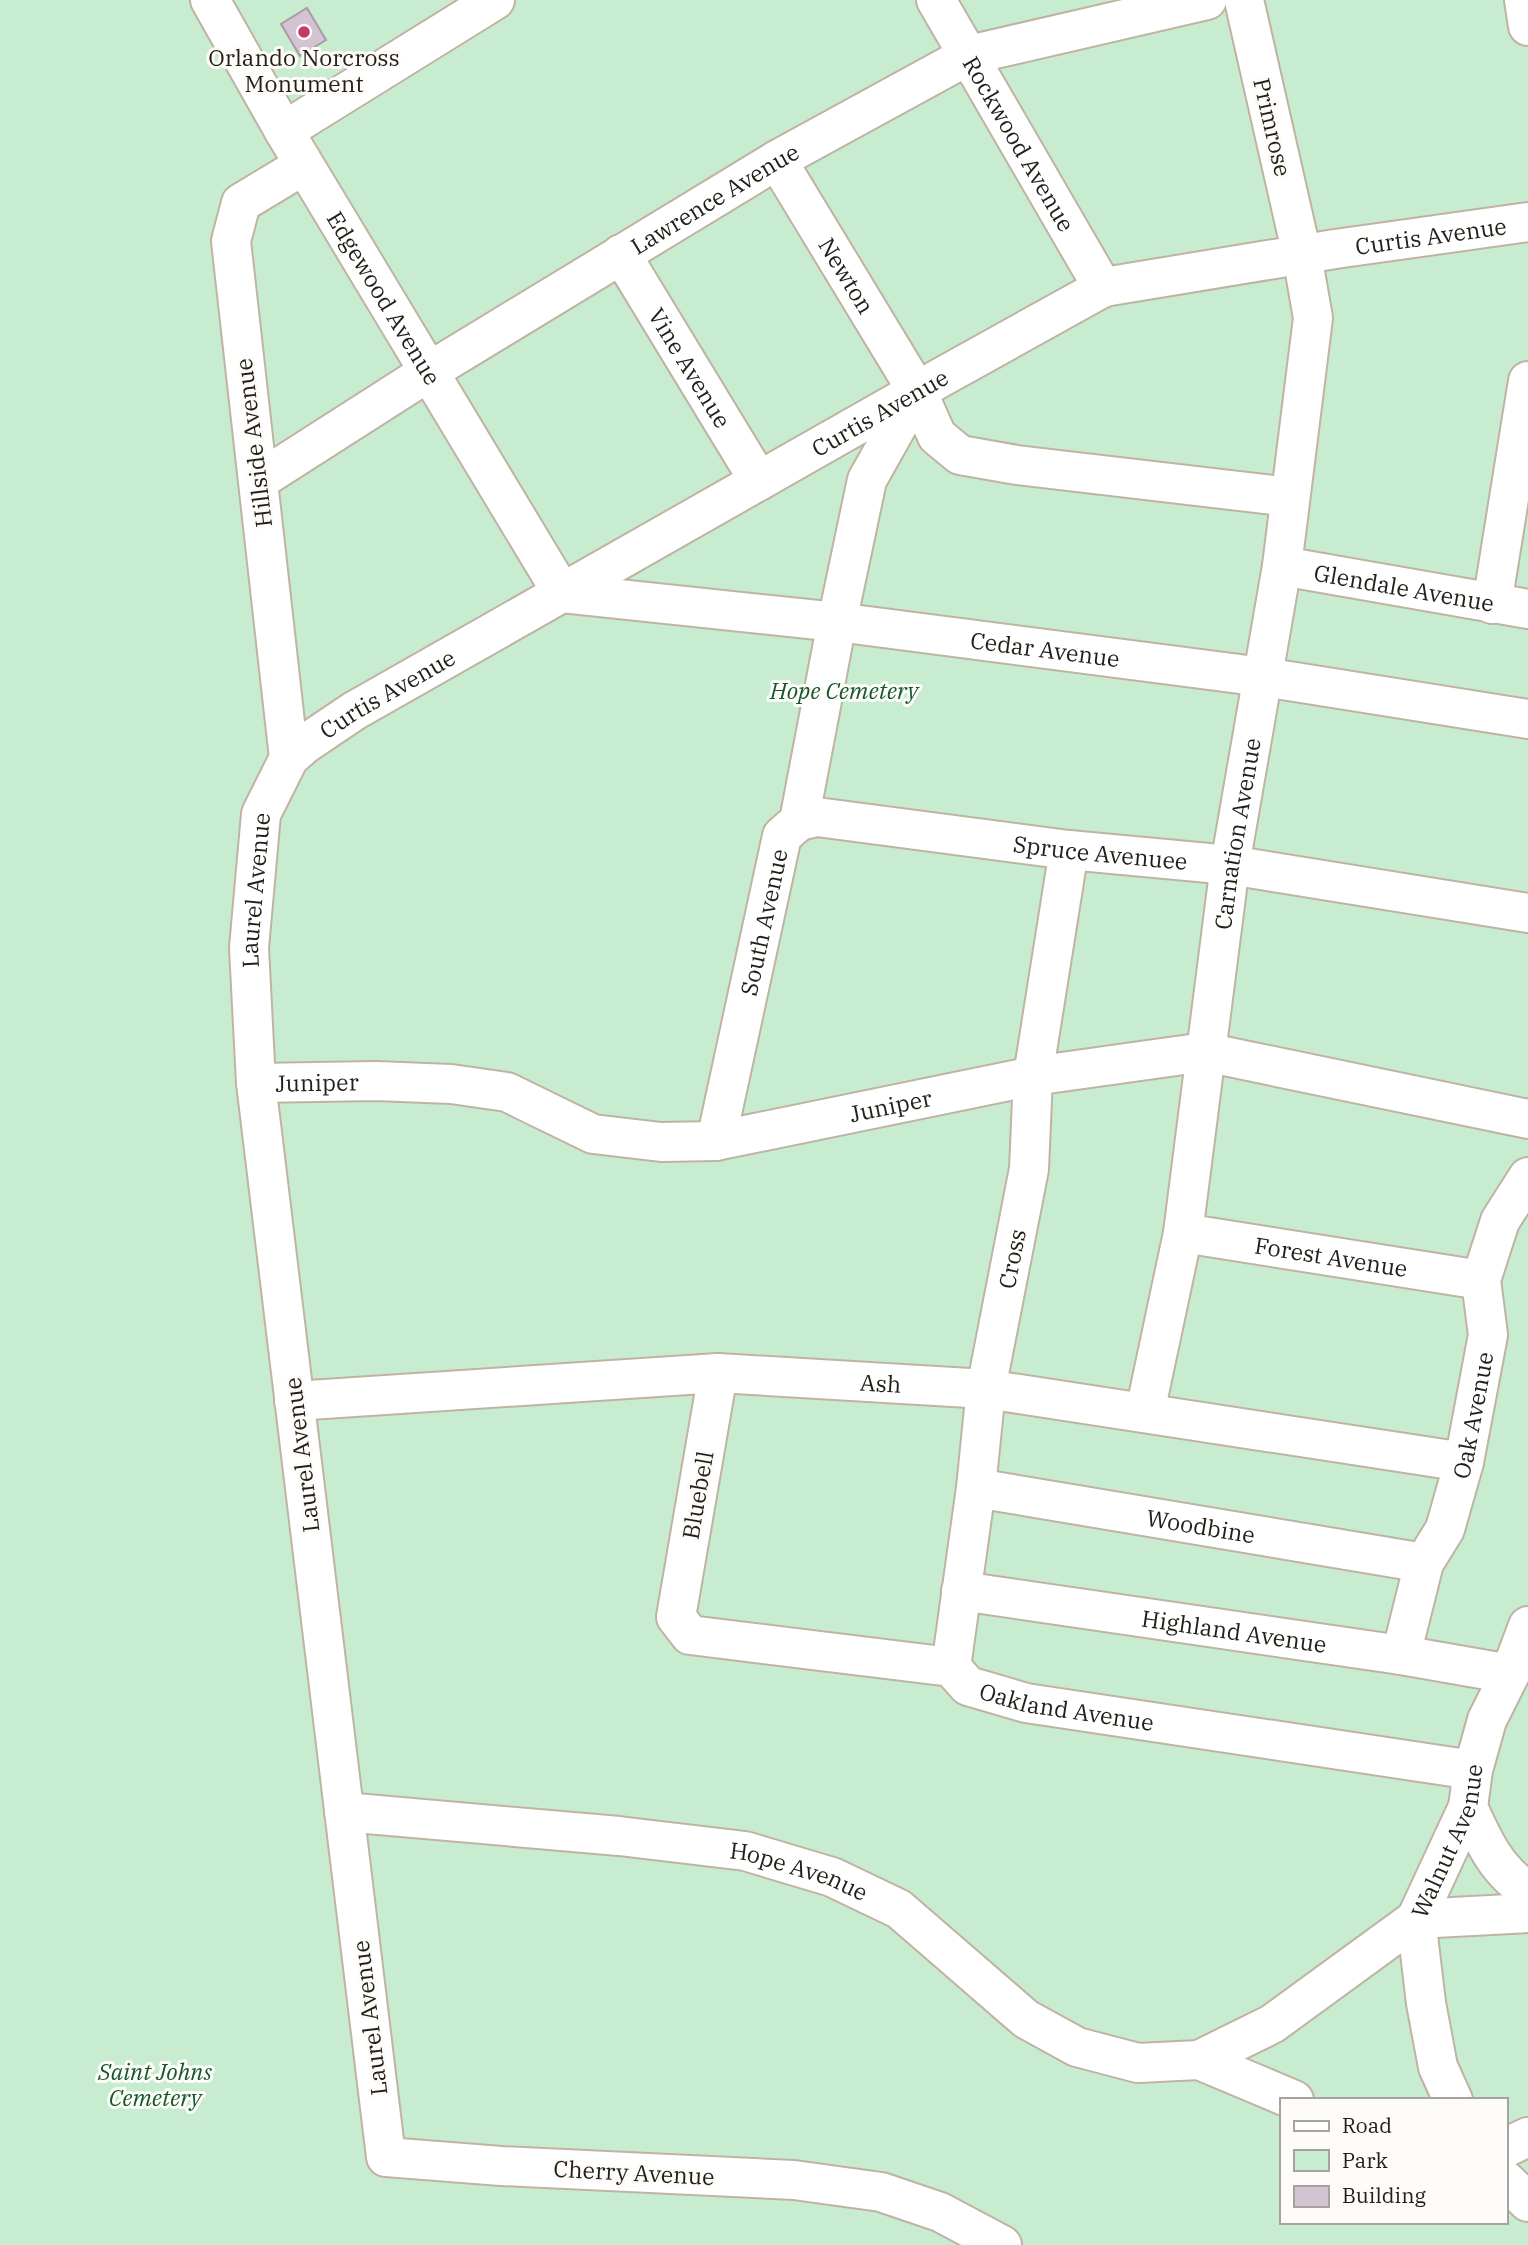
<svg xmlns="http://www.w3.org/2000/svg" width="1528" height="2245" font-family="'IBM Plex Serif',serif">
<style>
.green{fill:#c7ecd0;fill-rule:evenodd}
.building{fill:#d4c3d1;stroke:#ab9ba8;stroke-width:2}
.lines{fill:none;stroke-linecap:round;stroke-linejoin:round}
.minor-casing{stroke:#c0b3a3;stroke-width:42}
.minor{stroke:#fff;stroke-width:38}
.poi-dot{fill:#c53869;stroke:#fefcf8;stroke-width:2.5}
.labels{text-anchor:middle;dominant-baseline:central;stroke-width:6;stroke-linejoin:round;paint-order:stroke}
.poi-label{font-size:23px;fill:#221e18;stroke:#fefcf8}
.street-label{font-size:23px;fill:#221e18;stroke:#fefcf8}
.park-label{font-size:23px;font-style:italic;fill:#14562e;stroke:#fefcf8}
</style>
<rect width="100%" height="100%" fill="#faeddc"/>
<!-- green -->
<path class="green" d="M0 0H1528V2245H0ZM1281 2100H1505V2222H1281Z"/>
<!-- building -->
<path class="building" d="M307 8 326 40 300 56 281 24Z"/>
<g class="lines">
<!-- minor casing -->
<g class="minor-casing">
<g id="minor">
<path id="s1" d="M210 0 284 131 562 593 837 622 1263 677 1528 719"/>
<path id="s2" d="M936 0 1103 288"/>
<path d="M1524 0 1528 26"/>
<path d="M284 131 495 0"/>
<path id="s3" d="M777 160 917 391 937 436 960 455 1017 465 1290 497"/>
<path id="s4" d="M621 254 759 481"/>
<path id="s5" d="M258 481 430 371 777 160 969 55 1207 0"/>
<path id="s6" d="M1282 566 1528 609"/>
<path d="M1492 604 1528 381"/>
<path d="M289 758 231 241 241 203 304 165"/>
<path id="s7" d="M799 821 817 817 1069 850 1230 865 1528 913"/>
<path id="s8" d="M256 1083 376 1081 451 1084 507 1092 593 1134 661 1142 716 1141 1033 1076 1205 1052 1528 1119"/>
<path id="s9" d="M716 1141 782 836 799 821 837 622 867 480 917 391"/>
<path id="s10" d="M1183 1233 1481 1280"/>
<path id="s11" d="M718 1373 676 1617 690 1635 951 1667 968 1686 1026 1703 1473 1770"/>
<path id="s12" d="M294 1401 718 1373 986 1389 1464 1462"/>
<path id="s13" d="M1145 1412 1183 1233 1230 865 1282 566 1313 318 1302 255 1244 0"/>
<path id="s14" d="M976 1488 1424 1563"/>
<path id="s15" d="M961 1591 1401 1655 1510 1674"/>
<path id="s16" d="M1401 1655 1424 1563 1445 1529 1464 1462 1488 1335 1481 1280 1500 1221 1528 1177"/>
<path id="s17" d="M951 1667 976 1488 986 1389 1029 1169 1033 1076 1069 850"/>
<path d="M1468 1807C1482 1838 1497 1873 1528 1890"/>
<path id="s18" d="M344 1812 619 1836 745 1851 832 1877 899 1909 1026 2019 1077 2047 1138 2063 1199 2060 1272 2024 1416 1919 1528 1913"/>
<path d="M1199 2060 1294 2100"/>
<path id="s19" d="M1453 2100 1438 2067 1426 2003 1416 1919 1468 1807 1473 1770 1487 1720 1510 1674 1528 1626"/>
<path d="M1505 2148 1528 2137"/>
<path d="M1505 2180 1528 2202"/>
<path id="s20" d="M1002 2245 940 2212 881 2192 794 2180 501 2166 386 2157 256 1083 249 948 261 814 289 758 305 744 354 711 940 378 1104 287 1335 249 1528 222"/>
</g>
</g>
<!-- minor -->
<use href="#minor" class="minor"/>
</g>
<!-- markers -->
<circle class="poi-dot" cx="304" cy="32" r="7"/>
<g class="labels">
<!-- poi labels -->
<g class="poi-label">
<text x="304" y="57">Orlando Norcross<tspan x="304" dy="26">Monument</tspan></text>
</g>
<!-- street labels -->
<g class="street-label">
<text transform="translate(1273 127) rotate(77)">Primrose</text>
<text stroke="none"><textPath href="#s2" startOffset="166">Rockwood Avenue</textPath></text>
<text stroke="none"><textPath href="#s5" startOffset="537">Lawrence Avenue</textPath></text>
<text stroke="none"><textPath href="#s20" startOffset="3316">Curtis Avenue</textPath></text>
<text stroke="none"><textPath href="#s3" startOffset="135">Newton</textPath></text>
<text stroke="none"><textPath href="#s1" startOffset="345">Edgewood Avenue</textPath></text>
<text stroke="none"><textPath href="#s4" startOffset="133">Vine Avenue</textPath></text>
<text stroke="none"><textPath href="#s20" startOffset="2728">Curtis Avenue</textPath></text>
<text transform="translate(253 443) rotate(-97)">Hillside Avenue</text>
<text stroke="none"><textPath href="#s6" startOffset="124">Glendale Avenue</textPath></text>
<text stroke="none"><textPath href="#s1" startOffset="1176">Cedar Avenue</textPath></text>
<text stroke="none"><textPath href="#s20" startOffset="2161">Curtis Avenue</textPath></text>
<text stroke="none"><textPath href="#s13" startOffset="586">Carnation Avenue</textPath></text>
<text stroke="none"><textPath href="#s7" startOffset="304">Spruce Avenuee</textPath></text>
<text stroke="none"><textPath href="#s20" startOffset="1904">Laurel Avenue</textPath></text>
<text stroke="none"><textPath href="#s9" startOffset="224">South Avenue</textPath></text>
<text stroke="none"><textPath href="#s8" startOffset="61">Juniper</textPath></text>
<text stroke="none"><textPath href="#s8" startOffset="649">Juniper</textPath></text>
<text stroke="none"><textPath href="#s10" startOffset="150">Forest Avenue</textPath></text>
<text stroke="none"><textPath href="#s17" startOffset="413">Cross</textPath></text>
<text stroke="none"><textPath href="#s12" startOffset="588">Ash</textPath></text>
<text stroke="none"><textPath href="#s16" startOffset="252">Oak Avenue</textPath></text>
<text transform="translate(301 1455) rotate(-97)">Laurel Avenue</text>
<text transform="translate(697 1495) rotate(-80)">Bluebell</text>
<text stroke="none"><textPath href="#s14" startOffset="228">Woodbine</textPath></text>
<text stroke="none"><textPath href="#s15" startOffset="276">Highland Avenue</textPath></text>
<text stroke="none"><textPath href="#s11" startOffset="660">Oakland Avenue</textPath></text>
<text stroke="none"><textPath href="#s19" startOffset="271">Walnut Avenue</textPath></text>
<text stroke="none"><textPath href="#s18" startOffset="460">Hope Avenue</textPath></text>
<text transform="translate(369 2018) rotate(-97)">Laurel Avenue</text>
<text transform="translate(634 2172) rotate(3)">Cherry Avenue</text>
</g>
<!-- park labels -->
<g class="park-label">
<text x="844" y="690">Hope Cemetery</text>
<text x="155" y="2071">Saint Johns<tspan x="155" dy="26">Cemetery</tspan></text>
</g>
</g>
<!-- legend -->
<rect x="1280" y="2098" width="228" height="126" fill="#fefcf8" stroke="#a6a39e" stroke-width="2"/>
<rect x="1294" y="2121" width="35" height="10" fill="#ffffff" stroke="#a6a39e" stroke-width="2"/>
<text x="1342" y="2133" font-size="21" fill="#221e18">Road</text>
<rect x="1294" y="2150" width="35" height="21" fill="#c7ecd0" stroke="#a6a39e" stroke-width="2"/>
<text x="1342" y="2168" font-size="21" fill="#221e18">Park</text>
<rect x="1294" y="2186" width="35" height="21" fill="#d4c3d1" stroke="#a6a39e" stroke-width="2"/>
<text x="1342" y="2203" font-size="21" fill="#221e18">Building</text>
</svg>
